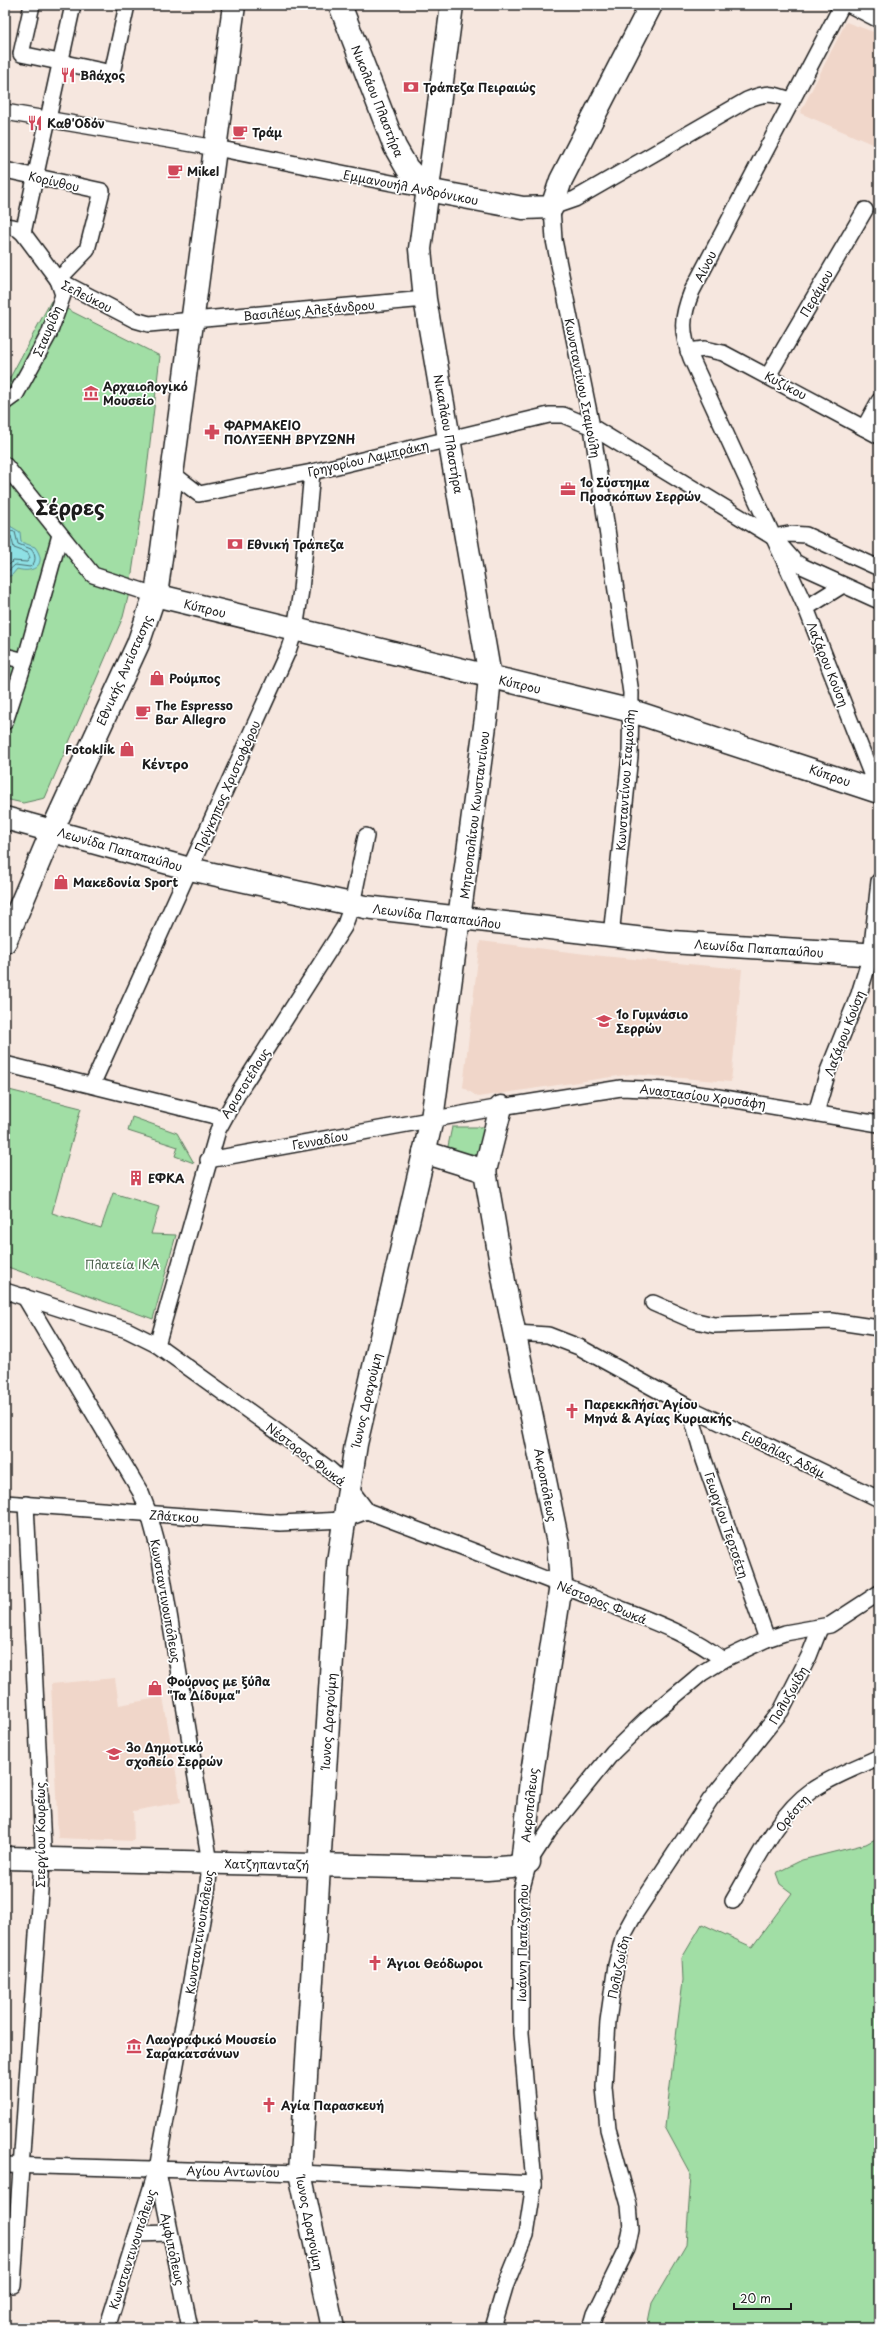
<svg xmlns="http://www.w3.org/2000/svg" width="884" height="2333" font-family="'Playpen Sans',sans-serif">
<style>
.built{fill:#f0d6c9}
.green{fill:#a1dea5;stroke:#5e7d60}
.water{fill:#8ee0e4;stroke:#609294}
.lines{fill:none;stroke-linecap:round;stroke-linejoin:round}
.shore{stroke:#4a6a6c;stroke-width:1}
.street-casing{stroke:#1c1c1c;stroke-width:18}
.secondary-casing{stroke:#1c1c1c;stroke-width:25}
.street{stroke:#fff;stroke-width:15}
.secondary{stroke:#fff;stroke-width:22}
.labels{text-anchor:middle;dominant-baseline:central;stroke-width:3.5;stroke-linejoin:round;paint-order:stroke}
.poi-label{font-size:12px;font-weight:bold;fill:#1c1c1c;stroke:#fff;text-anchor:start}
.street-label{font-size:12px;fill:#1c1c1c;stroke:#fff}
.park-label{font-size:12px;fill:#4b604c;stroke:#fff}
.neighbourhood-label{font-size:13px;font-weight:bold;fill:#1c1c1c;stroke:#fff}
.town-label{font-size:20px;font-weight:bold;fill:#1c1c1c;stroke:#fff}
</style>
<rect width="100%" height="100%" fill="#f6e7df"/>
<filter id="ink" filterUnits="userSpaceOnUse"><feTurbulence type="fractalNoise" baseFrequency=".025" numOctaves="2"/><feDisplacementMap in="SourceGraphic" scale="8" xChannelSelector="R" yChannelSelector="G"/><feConvolveMatrix kernelMatrix="1 2 1 2 8 2 1 2 1" color-interpolation-filters="sRGB"/></filter>
<g filter="url(#ink)">
<!-- built -->
<g class="built">
<path d="M846 22 879 34V147L800 113Z"/>
<path d="M480 941 602 956 742 969 731 1082 631 1074 478 1097 463 1087Z"/>
<path d="M115 1678 119 1705 163 1697 181 1802 133 1811 134 1841 58 1838 51 1684Z"/>
</g>
<!-- green -->
<g class="green">
<path d="M51 301 160 356 145 486 129 593 123 617 45 798 23 803 5 799V387Z"/>
<path d="M5 1089 81 1108 52 1213 101 1228 113 1193 159 1207 151 1234 176 1235 153 1319 5 1266Z"/>
<path d="M132 1117 177 1133 194 1163 175 1156 178 1147 128 1131Z"/>
<path d="M452 1127H491L487 1156 447 1151Z"/>
<path d="M879 1837V2328H647L652 2303 686 2245 691 2175 665 2127 683 1980 682 1958 702 1924 752 1947 792 1893 780 1884 776 1873 802 1860 866 1844Z"/>
</g>
<!-- water -->
<path class="water" d="M10 526 20 532 21 542 35 547C48 564 34 574 17 569L12 575 5 578V527Z"/>
<g class="lines">
<!-- shore -->
<g class="shore">
<path d="M5 530 15 532 18 544 31 549C36 555 37 562 30 567L15 565 5 574"/>
<path d="M5 535 11 536 14 548 28 553 30 558 27 562 13 561 5 569"/>
</g>
<!-- street casing -->
<g class="street-casing">
<g id="street">
<path d="M32 5 21 54 112 73 127 5"/>
<path d="M842 5 692 291C681 318 681 332 691 358L806 608 879 794"/>
<path d="M850 5 879 20"/>
<path d="M5 112 216 148 427 190"/>
<path d="M5 170 102 191 87 250 58 280"/>
<path d="M5 226 17 228 23 233 58 280 135 320 149 324 425 299"/>
<path d="M23 233 73 5"/>
<path d="M688 351 705 349 723 353 879 436"/>
<path d="M768 376 865 210"/>
<path d="M5 402 16 394 49 334 63 295 58 280"/>
<path d="M864 428 879 401"/>
<path d="M5 465 93 575 155 595"/>
<path d="M173 474 199 494 312 472 549 415H563L592 427 773 537 795 562 804 567 879 601"/>
<path d="M773 537 789 534 806 535 879 568"/>
<path d="M806 608 843 585"/>
<path d="M5 656 25 661 5 722"/>
<path d="M25 661 60 535"/>
<path d="M611 936 630 756 631 693 592 427 554 240 552 207 575 199 747 100C767 92 771 93 791 100"/>
<path d="M5 1064 223 1118"/>
<path d="M92 1085 288 651 295 630 301 590 312 472"/>
<path d="M816 1113 828 1071 859 994 871 955 879 881"/>
<path d="M208 1160 501 1107 621 1088 668 1090 712 1096 879 1124"/>
<path d="M5 1291 127 1330 157 1345 329 1469 348 1486 367 1511C447 1541 527 1571 606 1603 646 1619 689 1633 723 1660"/>
<path d="M24 1296 141 1493 149 1514 158 1547 210 1863 207 1893 157 2169 107 2328"/>
<path d="M653 1303 692 1320 714 1325 832 1321 879 1328"/>
<path d="M515 1333 548 1335 579 1347 692 1409 879 1499"/>
<path d="M157 1345 218 1130 240 1090 344 927 352 905 366 836"/>
<path d="M692 1409 693 1422 704 1460 767 1639"/>
<path d="M5 1503 280 1523 343 1520 367 1511"/>
<path d="M733 1901C754 1866 777 1815 811 1791 832 1776 856 1768 879 1757"/>
<path d="M5 2165 300 2173 534 2184"/>
<path d="M158 2172 190 2328"/>
<path d="M137 2234 169 2233"/>
<path d="M13 2285 43 1847 26 1504"/>
<path d="M493 2328 505 2287 526 2235 534 2184 521 2033V1891L529 1862 549 1831 613 1752 646 1720 702 1673 723 1660 767 1639 785 1633 830 1625 879 1593"/>
<path d="M591 2328 595 2314 627 2249 631 2229 629 2205 608 2129 604 2087 608 2021 616 1965 624 1934 636 1912 710 1800 781 1711 809 1656 820 1628"/>
</g>
</g>
<!-- secondary casing -->
<g class="secondary-casing">
<g id="secondary">
<path d="M340 5 395 147 407 168 427 190"/>
<path d="M427 190 523 208 552 207 561 180 651 5"/>
<path d="M155 595 632 711 879 792"/>
<path d="M5 818 190 869 365 907 671 942 879 955"/>
<path d="M5 942 52 831 138 644 157 588 234 5"/>
<path d="M424 1152 485 1171 505 1287 558 1543 561 1585 531 1780 522 1864"/>
<path d="M485 1171 501 1107"/>
<path d="M5 1858 487 1869 512 1867 529 1862"/>
<path d="M333 2328 300 2173 338 1562 356 1444 432 1119 486 718 490 677 425 299 420 249 452 5"/>
</g>
</g>
<!-- street -->
<use href="#street" class="street"/>
<!-- secondary -->
<use href="#secondary" class="secondary"/>
</g>
</g>
<!-- icons -->
<defs>
<g id="restaurant-bare" transform="scale(1.2)"><path d="M-5-6h1v4h1v-4h1v4h1v-4h1v5L-1.5 .5V6h-2V.5L-5-1ZM5-6V6H3V1.5H1.5Q1.5-4 5-6Z" fill="#d1495b" stroke="#fff" stroke-width="2.5" paint-order="stroke"/></g>
<g id="bank-bare" transform="scale(1.2)"><path d="M-6-4H6V4H-6ZM0-2.3a2.3 2.3 0 1 0 0 4.6a2.3 2.3 0 1 0 0-4.6Z" fill="#d1495b" stroke="#fff" stroke-width="2.5" paint-order="stroke"/></g>
<g id="cafe-bare" transform="scale(1.2)"><path d="M-5.5-4.5H6V0H3Q3 3.5 0 3.5H-2.5Q-5.5 3.5-5.5 0ZM3-3.2v2h1.7v-2ZM-6 4.5H4V6H-6Z" fill="#d1495b" stroke="#fff" stroke-width="2.5" paint-order="stroke"/></g>
<g id="museum-bare" transform="scale(1.2)"><path d="M0-6L6-3V-2H-6V-3ZM-5-1h2V3h-2ZM-1-1h2V3h-2ZM3-1h2V3H3ZM-6 4H6V6H-6Z" fill="#d1495b" stroke="#fff" stroke-width="2.5" paint-order="stroke"/></g>
<g id="pharmacy-bare" transform="scale(1.2)"><path d="M-2-6h4v4h4v4h-4v4h-4v-4h-4v-4h4Z" fill="#d1495b" stroke="#fff" stroke-width="2.5" paint-order="stroke"/></g>
<g id="office-bare" transform="scale(1.2)"><path d="M-6-3h4V-5.5h4V-3h4V5H-6ZM-1-4.5V-3h2v-1.5ZM-6 0V1H6V0Z" fill="#d1495b" stroke="#fff" stroke-width="2.5" paint-order="stroke"/></g>
<g id="shop-bare" transform="scale(1.2)"><path d="M-5-2.5h2.3a2.7 3.5 0 0 1 5.4 0H5L5.5 6h-11ZM-1.5-2.5h3a1.5 2.3 0 0 0-3 0Z" fill="#d1495b" stroke="#fff" stroke-width="2.5" paint-order="stroke"/></g>
<g id="school-bare" transform="scale(1.2)"><path d="M0-5L7-2L0 1L-7-2ZM-4 1L0 2.5L4 1V4Q0 6-4 4Z" fill="#d1495b" stroke="#fff" stroke-width="2.5" paint-order="stroke"/></g>
<g id="building-bare" transform="scale(1.2)"><path d="M-4-6H4V6H1V3H-1V6H-4ZM-2.5-4.3h1.7v1.8h-1.7ZM.8-4.3h1.7v1.8H.8ZM-2.5-1h1.7V.8h-1.7ZM.8-1h1.7V.8H.8Z" fill="#d1495b" stroke="#fff" stroke-width="2.5" paint-order="stroke"/></g>
<g id="church-bare" transform="scale(1.2)"><path d="M-1.2-6h2.4v3.5h3.3v2.4h-3.3V6h-2.4V-.1h-3.3v-2.4h3.3Z" fill="#d1495b" stroke="#fff" stroke-width="2.5" paint-order="stroke"/></g>
</defs>
<g fill-rule="evenodd">
<use href="#restaurant-bare" x="68" y="75"/>
<use href="#bank-bare" x="411" y="87"/>
<use href="#restaurant-bare" x="35" y="123"/>
<use href="#cafe-bare" x="240" y="132"/>
<use href="#cafe-bare" x="175" y="171"/>
<use href="#museum-bare" x="91" y="393"/>
<use href="#pharmacy-bare" x="212" y="432"/>
<use href="#office-bare" x="568" y="489"/>
<use href="#bank-bare" x="235" y="544"/>
<use href="#shop-bare" x="157" y="678"/>
<use href="#cafe-bare" x="143" y="712"/>
<use href="#shop-bare" x="127" y="749"/>
<use href="#shop-bare" x="61" y="882"/>
<use href="#school-bare" x="604" y="1021"/>
<use href="#building-bare" x="136" y="1178"/>
<use href="#church-bare" x="572" y="1411"/>
<use href="#shop-bare" x="155" y="1688"/>
<use href="#school-bare" x="114" y="1754"/>
<use href="#church-bare" x="375" y="1963"/>
<use href="#museum-bare" x="134" y="2046"/>
<use href="#church-bare" x="269" y="2105"/>
</g>
<g class="labels">
<!-- poi labels -->
<g class="poi-label">
<text x="80" y="75">Βλάχος</text>
<text x="423" y="87">Τράπεζα Πειραιώς</text>
<text x="47" y="123">Καθ'Οδόν</text>
<text x="252" y="132">Τράμ</text>
<text x="187" y="171">Mikel</text>
<text x="103" y="386">Αρχαιολογικό<tspan x="103" dy="14">Μουσείο</tspan></text>
<text x="224" y="425">ΦΑΡΜΑΚΕΙΟ<tspan x="224" dy="14">ΠΟΛΥΞΕΝΗ ΒΡΥΖΩΝΗ</tspan></text>
<text x="580" y="482">1ο Σύστημα<tspan x="580" dy="14">Προσκόπων Σερρών</tspan></text>
<text x="247" y="544">Εθνική Τράπεζα</text>
<text x="169" y="678">Ρούμπος</text>
<text x="155" y="705">The Espresso<tspan x="155" dy="14">Bar Allegro</tspan></text>
<text x="115" y="749" text-anchor="end">Fotoklik</text>
<text x="73" y="882">Μακεδονία Sport</text>
<text x="616" y="1014">1ο Γυμνάσιο<tspan x="616" dy="14">Σερρών</tspan></text>
<text x="148" y="1178">ΕΦΚΑ</text>
<text x="584" y="1404">Παρεκκλήσι Αγίου<tspan x="584" dy="14">Μηνά &amp; Αγίας Κυριακής</tspan></text>
<text x="167" y="1681">Φούρνος με ξύλα<tspan x="167" dy="14">"Τα Δίδυμα"</tspan></text>
<text x="126" y="1747">3ο Δημοτικό<tspan x="126" dy="14">σχολείο Σερρών</tspan></text>
<text x="387" y="1963">Άγιοι Θεόδωροι</text>
<text x="146" y="2039">Λαογραφικό Μουσείο<tspan x="146" dy="14">Σαρακατσάνων</tspan></text>
<text x="281" y="2105">Αγία Παρασκευή</text>
</g>
<!-- street labels -->
<g class="street-label">
<text transform="translate(378 101) rotate(68)">Νικολάου Πλαστήρα</text>
<text transform="translate(54 181) rotate(13)">Κορίνθου</text>
<text transform="translate(411 187) rotate(11)">Εμμανουήλ Ανδρόνικου</text>
<text transform="translate(705 266) rotate(-63)">Αίνου</text>
<text transform="translate(816 293) rotate(-60)">Περάμου</text>
<text transform="translate(87 296) rotate(27)">Σελεύκου</text>
<text transform="translate(309 310) rotate(-5)">Βασιλέως Αλεξάνδρου</text>
<text transform="translate(47 331) rotate(-67)">Σταυρίδη</text>
<text transform="translate(786 385) rotate(28)">Κυζίκου</text>
<text transform="translate(583 388) rotate(79)">Κωνσταντίνου Σταμούλη</text>
<text transform="translate(449 434) rotate(80)">Νικαλάου Πλαστήρα</text>
<text transform="translate(368 458) rotate(-13)">Γρηγορίου Λαμπράκη</text>
<text transform="translate(205 608) rotate(14)">Κύπρου</text>
<text transform="translate(828 664) rotate(68)">Λαζάρου Κούση</text>
<text transform="translate(124 670) rotate(-66)">Εθνικής Αντίστασης</text>
<text transform="translate(520 684) rotate(13)">Κύπρου</text>
<text transform="translate(830 775) rotate(19)">Κύπρου</text>
<text transform="translate(625 780) rotate(-86)">Κωνσταντίνου Σταμούλη</text>
<text transform="translate(227 786) rotate(-66)">Πρίγκηπος Χριστοφόρου</text>
<text transform="translate(474 815) rotate(-83)">Μητροπολίτου Κωνσταντίνου</text>
<text transform="translate(120 849) rotate(16)">Λεωνίδα Παπαπαύλου</text>
<text transform="translate(437 916) rotate(7)">Λεωνίδα Παπαπαύλου</text>
<text transform="translate(759 948) rotate(4)">Λεωνίδα Παπαπαύλου</text>
<text transform="translate(844 1033) rotate(-69)">Λαζάρου Κούση</text>
<text transform="translate(245 1083) rotate(-58)">Αριστοτέλους</text>
<text transform="translate(703 1096) rotate(7)">Αναστασίου Χρυσάφη</text>
<text transform="translate(320 1140) rotate(-10)">Γενναδίου</text>
<text transform="translate(366 1400) rotate(-77)">Ίωνος Δραγούμη</text>
<text transform="translate(306 1454) rotate(37)">Νέστορος Φωκά</text>
<text transform="translate(784 1454) rotate(26)">Ευθαλίας Αδάμ</text>
<text transform="translate(546 1485) rotate(79)">Ακροπόλεως</text>
<text transform="translate(174 1516) rotate(4)">Ζλάτκου</text>
<text transform="translate(727 1525) rotate(71)">Γεωργίου Τερτσέτη</text>
<text transform="translate(166 1601) rotate(80)">Κωνσταντινουπόλεως</text>
<text transform="translate(602 1602) rotate(22)">Νέστορος Φωκά</text>
<text transform="translate(788 1695) rotate(-60)">Πολυζωίδη</text>
<text transform="translate(328 1721) rotate(-86)">Ίωνος Δραγούμη</text>
<text transform="translate(529 1805) rotate(-84)">Ακροπόλεως</text>
<text transform="translate(792 1813) rotate(-50)">Ορέστη</text>
<text transform="translate(40 1835) rotate(-90)">Στεργίου Κουρέως</text>
<text transform="translate(267 1864) rotate(1)">Χατζηπανταζή</text>
<text transform="translate(199 1932) rotate(-81)">Κωνσταντινουπόλεως</text>
<text transform="translate(522 1943) rotate(-89)">Ιωάννη Παπάζογλου</text>
<text transform="translate(618 1967) rotate(-78)">Πολυζωίδη</text>
<text transform="translate(233 2171) rotate(1)">Αγίου Αντωνίου</text>
<text transform="translate(310 2223) rotate(79)">Ίωνος Δραγούμη</text>
<text transform="translate(132 2249) rotate(-72)">Κωνσταντινουπόλεως</text>
<text transform="translate(173 2249) rotate(78)">Αμφιπόλεως</text>
</g>
<!-- park labels -->
<g class="park-label">
<text x="122" y="1264">Πλατεία ΙΚΑ</text>
</g>
<!-- neighbourhood labels -->
<g class="neighbourhood-label">
<text x="165" y="763">Κέντρο</text>
</g>
<!-- town labels -->
<g class="town-label">
<text x="70" y="507">Σέρρες</text>
</g>
</g>
<!-- margin -->
<rect width="884" height="2333" fill="none" stroke="#fff" stroke-width="20"/>
<rect x="10" y="10" width="864" height="2313" fill="none" stroke="#1c1c1c" stroke-width="1.5" filter="url(#ink)"/>
<!-- scale -->
<path d="M734 2303v6h57v-6" fill="none" stroke="#1c1c1c" stroke-width="2"/>
<text x="740" y="2303" font-size="12" fill="#1c1c1c" stroke="#ffffff" stroke-width="3" paint-order="stroke">20 m</text>
</svg>
